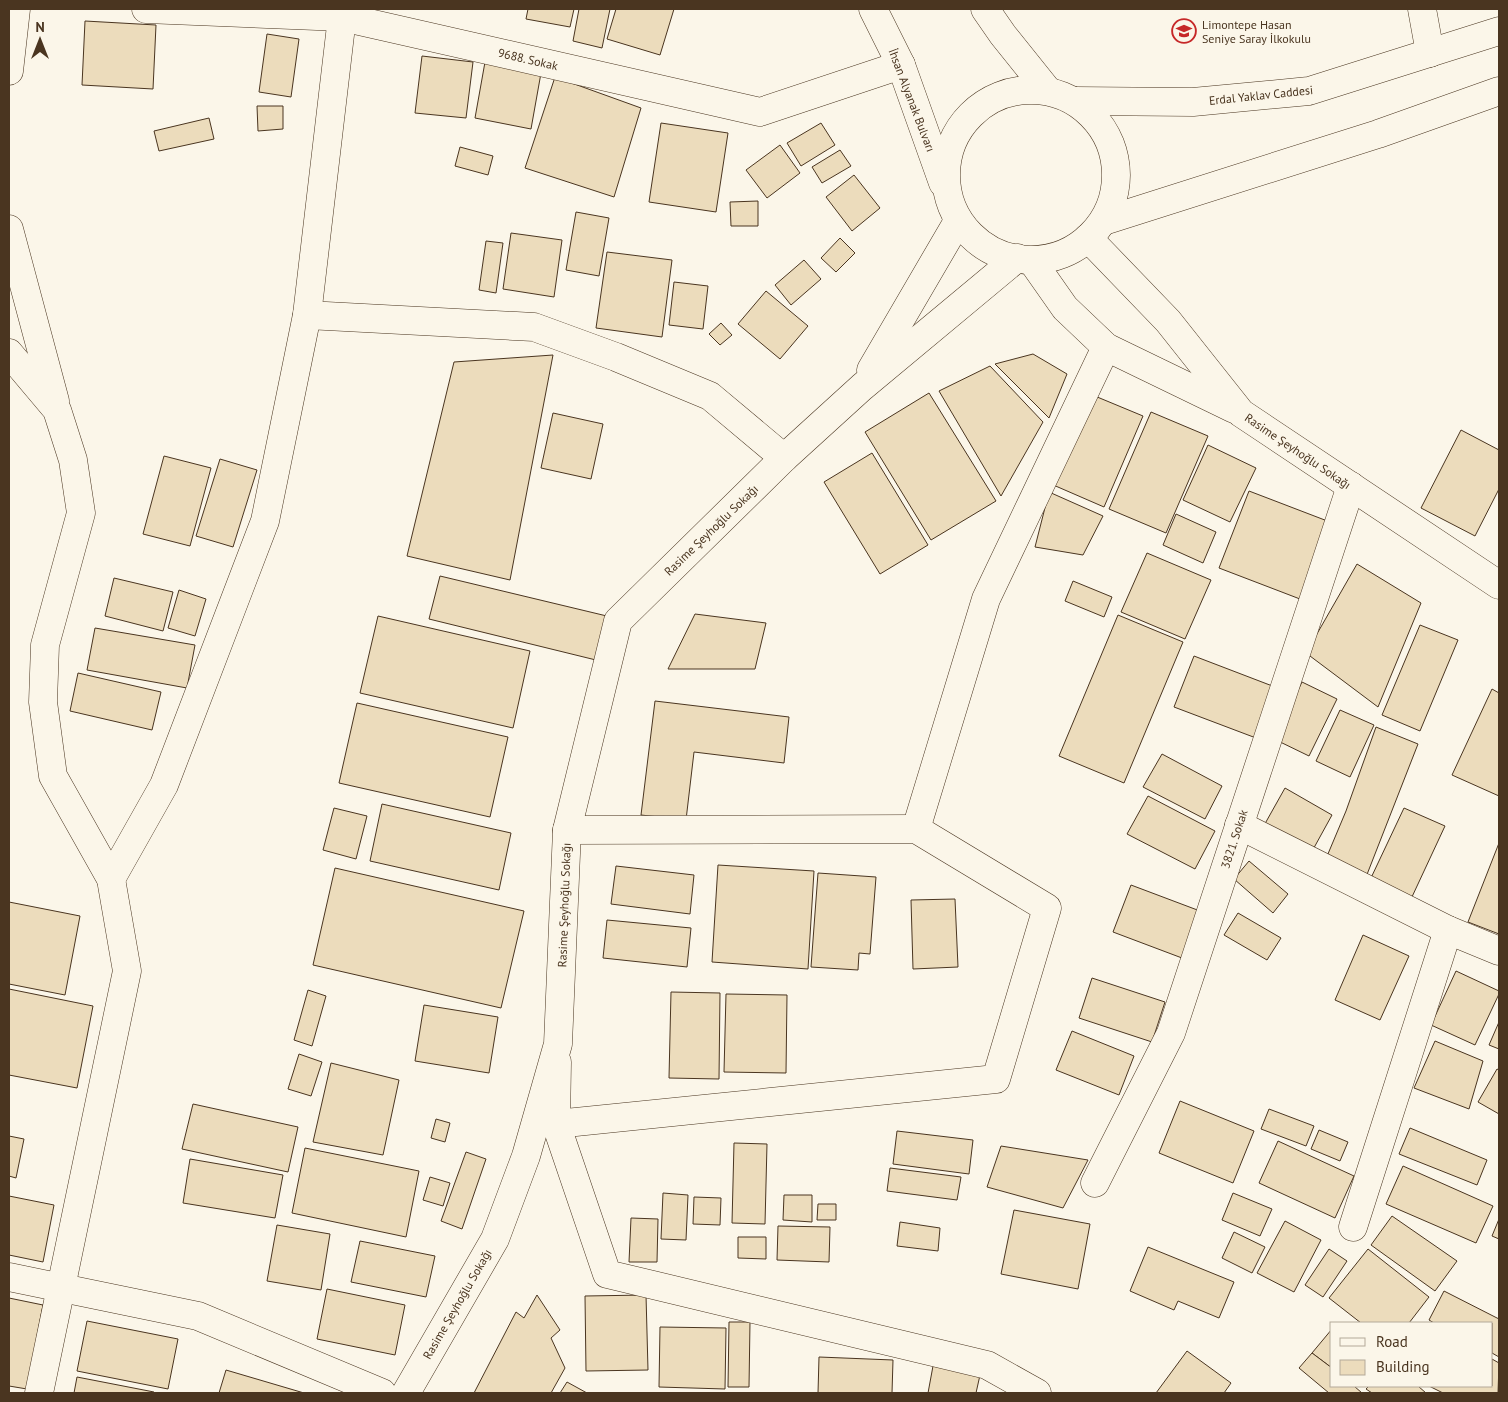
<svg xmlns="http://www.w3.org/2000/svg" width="1508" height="1402" font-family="'PT Sans',sans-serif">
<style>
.building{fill:#ecdcbc;stroke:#4a3520}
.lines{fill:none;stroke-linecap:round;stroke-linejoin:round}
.minor-casing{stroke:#4a3520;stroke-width:29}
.major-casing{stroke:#4a3520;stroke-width:29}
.minor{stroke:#fbf6e9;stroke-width:28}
.major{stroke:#fbf6e9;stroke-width:28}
.labels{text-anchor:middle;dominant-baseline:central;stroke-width:4;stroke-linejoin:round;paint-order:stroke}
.poi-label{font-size:12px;fill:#4a3520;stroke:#fbf6e9;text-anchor:start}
.street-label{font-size:12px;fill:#4a3520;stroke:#fbf6e9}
</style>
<rect width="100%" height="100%" fill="#fbf6e9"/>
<!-- building -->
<g class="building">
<path d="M528 9H574L570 27 526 19Z"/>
<path d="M579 9H610L602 48 573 41Z"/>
<path d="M616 9H674L660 55 607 39Z"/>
<path d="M85 21 156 25 153 89 82 85Z"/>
<path d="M267 34 299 39 291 97 259 92Z"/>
<path d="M422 56 473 62 466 118 415 113Z"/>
<path d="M485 62 541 73 531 129 475 118Z"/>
<path d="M555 77 641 108 614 197 525 168Z"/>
<path d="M257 106H283V129L258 131Z"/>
<path d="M209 118 214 139 159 151 154 131Z"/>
<path d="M661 123 728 133 716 212 649 202Z"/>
<path d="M821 123 835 145 801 166 787 143Z"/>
<path d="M780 145 800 173 767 198 746 170Z"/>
<path d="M460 147 493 156 488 175 455 166Z"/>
<path d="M840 150 851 166 822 183 812 167Z"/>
<path d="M854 175 880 208 852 231 826 197Z"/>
<path d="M758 201V226H731L730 202Z"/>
<path d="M576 212 609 218 599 276 566 270Z"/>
<path d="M511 233 562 240 554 297 503 289Z"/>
<path d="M840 238 855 253 836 272 821 258Z"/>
<path d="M486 241 503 243 496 293 479 290Z"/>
<path d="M607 252 672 260 662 337 596 328Z"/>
<path d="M804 260 821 279 791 305 775 285Z"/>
<path d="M674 282 708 286 703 329 669 325Z"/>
<path d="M766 291 808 326 780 359 738 324Z"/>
<path d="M721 323 732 335 720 345 709 334Z"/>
<path d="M1033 354 1067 374 1049 418 995 364Z"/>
<path d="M553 355 510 580 407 556 454 362Z"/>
<path d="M990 366 1043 422 1001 496 939 391Z"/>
<path d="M929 393 996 501 931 540 865 432Z"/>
<path d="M1090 394 1143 416 1104 507 1051 484Z"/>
<path d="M1151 412 1208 436 1166 533 1109 509Z"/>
<path d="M553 413 603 424 591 479 541 468Z"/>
<path d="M1461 430 1499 450V489L1475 536 1421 508Z"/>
<path d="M1208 445 1256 468 1230 522 1183 500Z"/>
<path d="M872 453 928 545 880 574 824 482Z"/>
<path d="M164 456 211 468 190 546 143 534Z"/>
<path d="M220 459 257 470 233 547 196 536Z"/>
<path d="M1249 491 1330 522 1300 599 1219 568Z"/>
<path d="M1049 492 1103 516 1083 555 1035 547Z"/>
<path d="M1176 514 1216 532 1203 563 1163 545Z"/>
<path d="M1147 553 1211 580 1185 639 1121 612Z"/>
<path d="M1357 564 1421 603 1378 707 1306 653Z"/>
<path d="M440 576 611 617 600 661 429 619Z"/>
<path d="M114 578 173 592 163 631 105 616Z"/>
<path d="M1073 581 1112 597 1104 617 1065 601Z"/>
<path d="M179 590 206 599 195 636 168 628Z"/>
<path d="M695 614 766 623 755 669H668Z"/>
<path d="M1118 615 1183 642 1124 783 1059 756Z"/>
<path d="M378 616 530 651 513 728 360 693Z"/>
<path d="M1420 625 1458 640 1420 731 1382 715Z"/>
<path d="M95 628 195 645 187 688 87 670Z"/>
<path d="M1194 656 1275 687 1256 738 1174 707Z"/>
<path d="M78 673 161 692 152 730 70 711Z"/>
<path d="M1302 682 1337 699 1309 756 1274 739Z"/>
<path d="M1492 689 1499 693V796L1452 775Z"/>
<path d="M655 701 789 717 784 763 694 752 686 820 641 815Z"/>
<path d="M357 703 508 737 490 817 339 783Z"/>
<path d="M1340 710 1374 725 1350 777 1316 761Z"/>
<path d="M1376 727 1418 744 1366 877 1325 861 1346 811Z"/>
<path d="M1162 754 1222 786 1205 819 1143 787Z"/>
<path d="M1285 788 1332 815 1310 855 1262 829Z"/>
<path d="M1148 796 1215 831 1195 869 1127 834Z"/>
<path d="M382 804 511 833 499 890 370 861Z"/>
<path d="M334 808 367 816 356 859 323 850Z"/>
<path d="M1404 808 1445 826 1411 899 1370 880Z"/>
<path d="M1499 843V934L1468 922Z"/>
<path d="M1249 861 1288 894 1273 913 1234 879Z"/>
<path d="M718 865 814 871 808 969 712 962Z"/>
<path d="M616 866 694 875 690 914 611 904Z"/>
<path d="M335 868 524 911 501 1008 313 965Z"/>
<path d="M818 873 876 877 870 954 859 953 858 970 811 967Z"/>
<path d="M1131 885 1200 911 1182 958 1113 932Z"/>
<path d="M955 899 958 967 913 969 911 900Z"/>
<path d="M9 902 80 916 65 995 9 984Z"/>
<path d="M1238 913 1281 938 1267 960 1224 935Z"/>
<path d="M607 920 691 928 687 967 603 958Z"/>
<path d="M1363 935 1409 956 1380 1020 1335 1000Z"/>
<path d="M1456 971 1499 991V994L1475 1045 1431 1025Z"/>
<path d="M1092 978 1165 1002 1152 1042 1079 1018Z"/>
<path d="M9 989 93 1006 77 1088 9 1075Z"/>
<path d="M308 990 326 996 312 1046 294 1040Z"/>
<path d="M671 992 720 993 719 1079 669 1078Z"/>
<path d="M726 994 787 995 786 1073 724 1072Z"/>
<path d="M424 1005 498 1017 489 1073 415 1061Z"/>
<path d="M1499 1022V1049L1489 1045Z"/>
<path d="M1072 1031 1134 1056 1119 1095 1056 1070Z"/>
<path d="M1435 1041 1483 1061 1469 1109 1414 1088Z"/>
<path d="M299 1054 322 1062 311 1096 288 1089Z"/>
<path d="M331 1063 399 1080 383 1155 313 1142Z"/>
<path d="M1497 1069 1499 1070V1114L1478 1102Z"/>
<path d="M1180 1101 1254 1131 1233 1183 1159 1153Z"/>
<path d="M193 1104 298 1127 288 1172 182 1149Z"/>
<path d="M1269 1109 1314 1126 1306 1146 1261 1129Z"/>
<path d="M436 1119 450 1123 445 1142 431 1138Z"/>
<path d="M1410 1128 1487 1160 1477 1185 1399 1154Z"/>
<path d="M1319 1130 1348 1142 1340 1161 1311 1149Z"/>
<path d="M897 1131 973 1140 969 1174 893 1164Z"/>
<path d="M9 1136 24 1139 16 1178 9 1176Z"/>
<path d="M1278 1141 1354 1176 1335 1218 1259 1183Z"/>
<path d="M734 1143 767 1144 765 1224 732 1223Z"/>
<path d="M1001 1146 1088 1160 1063 1208 987 1187Z"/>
<path d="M305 1148 419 1171 406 1237 292 1213Z"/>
<path d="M466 1152 486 1159 462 1229 441 1221Z"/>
<path d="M190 1159 283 1175 275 1218 183 1203Z"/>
<path d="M1403 1166 1493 1206 1476 1243 1386 1204Z"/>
<path d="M890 1168 961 1177 957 1200 887 1191Z"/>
<path d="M430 1177 450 1183 443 1206 423 1200Z"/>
<path d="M663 1193 688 1195 686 1240 661 1239Z"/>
<path d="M1233 1193 1272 1209 1260 1236 1222 1220Z"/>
<path d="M784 1195H812V1222L783 1220Z"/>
<path d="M9 1196 54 1205 43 1262 9 1255Z"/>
<path d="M694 1197 721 1198 720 1225 693 1224Z"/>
<path d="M818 1204H836V1220H817Z"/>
<path d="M1014 1210 1090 1224 1078 1289 1001 1274Z"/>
<path d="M1392 1216 1457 1261 1435 1291 1371 1245Z"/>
<path d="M631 1218 658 1219 657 1262H629Z"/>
<path d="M1499 1219V1239L1492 1236Z"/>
<path d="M1285 1221 1321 1240 1294 1292 1257 1273Z"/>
<path d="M900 1222 940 1228 938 1251 897 1246Z"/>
<path d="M277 1225 330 1234 321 1290 267 1281Z"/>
<path d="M778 1226 830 1227 829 1262 777 1260Z"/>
<path d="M1234 1232 1265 1247 1252 1273 1222 1258Z"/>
<path d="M738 1237H766V1259L738 1258Z"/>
<path d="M360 1241 435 1256 426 1297 351 1282Z"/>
<path d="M1148 1247 1234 1282 1219 1318 1178 1301 1174 1310 1130 1291Z"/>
<path d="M1329 1249 1347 1261 1323 1297 1305 1285Z"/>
<path d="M1368 1249 1429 1297 1409 1323H1361L1329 1298Z"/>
<path d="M327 1289 405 1305 395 1355 317 1339Z"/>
<path d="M1444 1291 1499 1319V1357L1492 1353V1323H1434L1429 1320Z"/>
<path d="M537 1295 560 1330 551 1338 565 1368 551 1393H474L516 1312 524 1318Z"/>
<path d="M646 1295 648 1370 586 1371 585 1296Z"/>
<path d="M9 1298 43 1305 27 1389 9 1386Z"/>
<path d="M87 1321 178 1339 168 1389 77 1371Z"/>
<path d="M729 1322H750L749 1387H728Z"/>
<path d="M660 1327 726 1328 725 1389 659 1387Z"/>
<path d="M1332 1329V1368L1312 1353Z"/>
<path d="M1187 1351 1231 1383 1224 1393H1156Z"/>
<path d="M1312 1353 1332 1368V1386H1354L1362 1393H1329L1299 1368Z"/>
<path d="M819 1357 893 1360 892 1393H818Z"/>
<path d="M1492 1359 1499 1363 1498 1393H1443L1429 1386H1492Z"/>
<path d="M933 1366 980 1375 976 1393H928Z"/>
<path d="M226 1370 304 1393H219Z"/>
<path d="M77 1377 154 1392V1393H74Z"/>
<path d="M567 1382 587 1393H560Z"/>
<path d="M1369 1386H1418L1426 1393H1372L1366 1389Z"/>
</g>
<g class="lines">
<!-- minor casing -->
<g class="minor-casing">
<g id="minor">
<path d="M146 9 342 17 760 112 901 65"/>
<path d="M1422 9 1430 53"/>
<path d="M9 71 16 9"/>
<path d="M9 229 55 401"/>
<path d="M307 315 534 327 616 357 710 396 784 458"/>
<path d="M9 353 57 410 73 460 81 513 45 645 43 702 53 776 111 879 127 971 39 1393"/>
<path d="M1239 825 1448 930 1499 951"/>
<path d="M916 829 986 599 1106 347"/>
<path d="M111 879 164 785 265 521 307 315 343 9"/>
<path d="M557 1062 556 1124 607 1274 987 1365 1037 1393"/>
<path d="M556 1124 996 1079 1047 908 916 829 567 830"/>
<path d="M1095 1183 1171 1033 1351 486"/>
<path d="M1353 1227 1448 930"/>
<path d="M9 1277 198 1316 382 1393"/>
</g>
</g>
<!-- major casing -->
<g class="major-casing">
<g id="major">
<path d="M873 9 901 65 943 183"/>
<path d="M985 9 1003 35 1048 91"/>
<circle cx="1031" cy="175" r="85"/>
<path d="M1075 101 1193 102 1309 91 1499 31"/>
<path d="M1104 221 1378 134 1499 91"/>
<path d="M1088 238 1168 321 1241 413 1499 585"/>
<path d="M1032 261 1065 308 1106 347 1234 409"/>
<path d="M871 370 958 221"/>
<path d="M406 1393 495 1239 526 1156 558 1044 567 830 618 621 784 458 862 387 1017 258"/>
</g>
</g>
<!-- minor -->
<use href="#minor" class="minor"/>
<!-- major -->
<use href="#major" class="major"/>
</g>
<!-- icons -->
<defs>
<g id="school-ring" transform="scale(1.25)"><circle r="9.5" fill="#fbf6e9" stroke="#c62828" stroke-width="1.5"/><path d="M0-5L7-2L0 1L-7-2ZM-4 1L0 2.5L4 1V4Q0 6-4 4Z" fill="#c62828"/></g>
</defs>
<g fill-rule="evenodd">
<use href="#school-ring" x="1184" y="31"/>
</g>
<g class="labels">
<!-- poi labels -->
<g class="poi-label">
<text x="1202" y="24">Limontepe Hasan<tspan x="1202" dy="14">Seniye Saray İlkokulu</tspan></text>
</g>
<!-- street labels -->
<g class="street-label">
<text transform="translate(528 59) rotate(13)">9688. Sokak</text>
<text transform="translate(1261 95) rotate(-6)">Erdal Yaklav Caddesi</text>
<text transform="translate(912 100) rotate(69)">İhsan Alyanak Bulvarı</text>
<text transform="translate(1298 451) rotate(34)">Rasime Şeyhoğlu Sokağı</text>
<text transform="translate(711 530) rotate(-44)">Rasime Şeyhoğlu Sokağı</text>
<text transform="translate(1234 839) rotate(-72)">3821. Sokak</text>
<text transform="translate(564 905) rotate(-88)">Rasime Şeyhoğlu Sokağı</text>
<text transform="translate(457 1304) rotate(-60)">Rasime Şeyhoğlu Sokağı</text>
</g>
</g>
<!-- border -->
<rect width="1508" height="1402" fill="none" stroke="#4a3520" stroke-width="20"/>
<!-- legend -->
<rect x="1330" y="1322" width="162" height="65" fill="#fbf6e9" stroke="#b4a999"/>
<rect x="1340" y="1338" width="25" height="8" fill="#fbf6e9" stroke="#b4a999"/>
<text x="1376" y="1347" font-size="15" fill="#4a3520">Road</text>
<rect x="1340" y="1360" width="25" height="15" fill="#ecdcbc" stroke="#b4a999"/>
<text x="1376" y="1372" font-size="15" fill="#4a3520">Building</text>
<!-- north arrow -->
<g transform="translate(40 40)" stroke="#fbf6e9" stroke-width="4" paint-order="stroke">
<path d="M0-4L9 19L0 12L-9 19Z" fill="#4a3520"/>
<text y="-8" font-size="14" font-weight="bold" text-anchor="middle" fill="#4a3520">N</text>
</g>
</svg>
